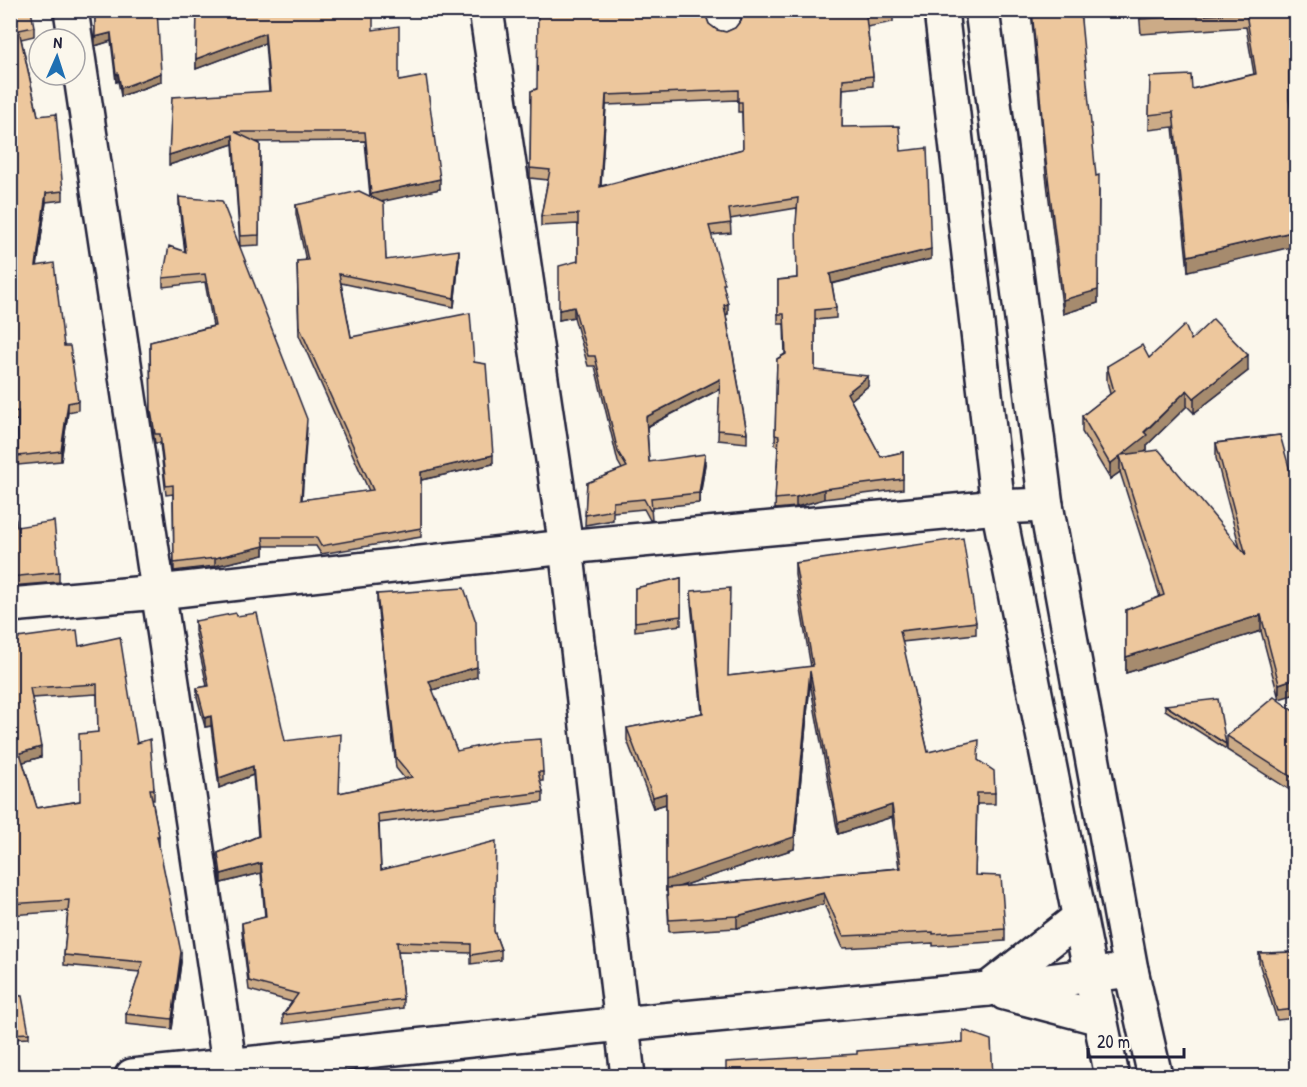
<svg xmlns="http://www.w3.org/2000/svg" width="1307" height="1087" font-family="'Patrick Hand',sans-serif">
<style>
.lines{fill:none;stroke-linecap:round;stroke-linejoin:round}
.minor-casing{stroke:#22223b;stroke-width:38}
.major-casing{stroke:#22223b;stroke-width:38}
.minor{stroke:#fbf7ec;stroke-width:33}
.major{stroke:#fbf7ec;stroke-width:33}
.wall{fill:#ccab87;stroke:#22223b;stroke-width:1.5;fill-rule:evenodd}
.shaded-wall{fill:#a68b6e;stroke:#22223b;stroke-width:1.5}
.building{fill:#edc79d;stroke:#22223b;stroke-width:1.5;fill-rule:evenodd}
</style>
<rect width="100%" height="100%" fill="#fbf7ec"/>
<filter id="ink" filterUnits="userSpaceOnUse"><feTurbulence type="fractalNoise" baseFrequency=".0167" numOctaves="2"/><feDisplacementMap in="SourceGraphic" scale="12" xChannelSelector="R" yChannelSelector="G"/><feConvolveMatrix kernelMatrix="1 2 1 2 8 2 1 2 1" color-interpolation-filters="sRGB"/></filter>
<g filter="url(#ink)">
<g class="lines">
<!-- minor casing -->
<g class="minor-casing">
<g id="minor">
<path d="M71 10 231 1076"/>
<path d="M486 10 566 547 628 1076"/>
<path d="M722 10 724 23"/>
<path d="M10 605 158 592 566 547 998 507 1046 505"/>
<path d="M1131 970 1155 1076"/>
<path d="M1091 975 1112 1076"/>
</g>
</g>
<!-- major casing -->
<g class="major-casing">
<g id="major">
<path d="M941 10 998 507 1091 975"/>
<path d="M988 989 1079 918"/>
<path d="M1005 993 1100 1018"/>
<path d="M132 1076 621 1024 988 989 1131 970 1046 505 982 10"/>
</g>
</g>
<!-- minor -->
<use href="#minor" class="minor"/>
<!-- major -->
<use href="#major" class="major"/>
</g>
<!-- wall -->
<g class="wall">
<path d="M10 10 34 27V36L21 39 38 116 63 191V200L46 202 37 266 64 346 78 401V410L68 412 61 461 18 465V420L10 421Z"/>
<path d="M95 10 161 82 121 96 118 81 116 82 111 41 95 46Z"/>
<path d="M197 10 373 30 399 81 440 189 381 201 386 260 459 259 454 307 341 283 351 337 474 362 493 464 421 480V537L321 554 316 546H264V555L215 566 174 571 173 494 166 495 160 443H155L151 420 150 342 213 326 205 282 163 287V278L185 252 179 206V197L307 428 302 500 369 491 299 335 297 261H306L296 214V205L370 196 365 141 256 142 260 144 259 245 240 246 233 144 169 165 269 91 265 43 196 69Z"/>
<path d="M741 10H893V22L867 27 873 76V86L843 89 842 127 901 151 931 259 832 284 836 308V318L815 320V370L868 386 851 400 881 457 903 452V489L824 499 796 507 775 509 778 446 775 445 777 359 785 354 784 324H778V280L797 278V208L730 219 731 233 711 235 725 294 728 314 726 315 747 433V443L718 440 720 389 647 427 649 462 705 464 699 503 651 508 652 520H650L644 509 613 512V520L585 525 587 483 622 469 618 462 595 366H588L574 317 559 320 578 261V224L541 226V216L548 180 530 178 531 91 706 16 709 24 717 30 726 32 735 28 741 20ZM738 100V112H742L743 149 601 186 606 105Z"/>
<path d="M1031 10H1080L1098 303 1063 314 1046 175Z"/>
<path d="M1139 10H1296V86L1289 87 1188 271 1173 127 1149 130 1150 77 1192 89 1254 74 1246 27 1141 34Z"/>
<path d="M1191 340 1248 371 1194 413 1187 406 1147 445V450L1145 452 1240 548 1216 458V443L1280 435 1279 699 1261 631 1126 673V610L1160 597 1120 472 1110 479 1082 432V416L1110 394 1107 381V366L1149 358Z"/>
<path d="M10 491 17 527 59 572V582L10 586Z"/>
<path d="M795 563 976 622V634L902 642 928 752 979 761 995 793V804H977L975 875 1005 929V941L933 946V943L843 948 824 904 737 928 669 932 667 891H666V804L653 808 627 740V728L702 713 691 603V591L728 676 811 667 795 575ZM810 683 838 834 892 817 899 868 678 887 794 849Z"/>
<path d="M681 578V625L635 631V588Z"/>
<path d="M377 594 477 677 432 690 457 751 543 772V781H540L543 792V802L379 823 381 870 494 931 501 950V960L471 964V953L398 951 403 999V1008L283 1024V1015L292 1002 249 990 242 932V923L265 917 261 873 221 883 218 862V853L258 836 253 775 219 788 211 726 205 727 197 697V688L207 686 195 631V621L285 741 340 793 405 779 396 768 377 603Z"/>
<path d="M10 639 79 646 137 743 154 789V800H152L159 836V846L181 962 172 1029 126 1024V1014L140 972 64 965V955L68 911 10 915ZM97 694 98 732 80 801 37 808 23 762 41 757 32 698Z"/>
<path d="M1165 705 1226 744V749L1165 710Z"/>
<path d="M1296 713V794L1227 750V736Z"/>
<path d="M1296 952V1018L1277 1020 1259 963V953Z"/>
<path d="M10 995 29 1033V1038L10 1039Z"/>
</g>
<!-- shaded-wall -->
<g class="shaded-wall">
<path d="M111 33V41L95 46V37Z"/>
<path d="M265 33V43L196 69V59Z"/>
<path d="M118 73V81L116 82V74Z"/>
<path d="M161 73V82L121 96V88Z"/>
<path d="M606 95V105L600 197V187Z"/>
<path d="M233 135V144L169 165V155Z"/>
<path d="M440 179V189L371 204V194Z"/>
<path d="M1099 189 1098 303 1063 314V300Z"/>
<path d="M46 193V202L36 275V266Z"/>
<path d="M1296 231V246L1188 271V256Z"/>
<path d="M931 249V259L830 284V274Z"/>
<path d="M459 250V259L454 307V298Z"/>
<path d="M728 304V314L724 315V305Z"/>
<path d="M574 307V317L559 320V310Z"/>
<path d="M1248 355V371L1194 413V398Z"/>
<path d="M868 376V386L847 403V393Z"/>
<path d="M720 379V389L646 427V417Z"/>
<path d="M1187 390V406L1147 445V450L1124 469 1122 455Z"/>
<path d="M68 403V412L61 461V451Z"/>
<path d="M705 454V464L699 503V493Z"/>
<path d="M493 455V464L421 480V472Z"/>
<path d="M1120 456V472L1110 479V464Z"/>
<path d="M824 489V499L796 507V497Z"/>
<path d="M264 546V555L215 566V558Z"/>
<path d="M1261 615V631L1126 673V657Z"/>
<path d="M477 667V677L429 691V681Z"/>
<path d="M810 671V683L794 849 666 891V880Z"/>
<path d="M1296 678V694L1279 699V684Z"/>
<path d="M211 716V726L205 727V718Z"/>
<path d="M41 747V757L20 763V753Z"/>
<path d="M253 766V775L219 788V778Z"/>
<path d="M666 793V804L653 808V797Z"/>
<path d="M892 805V817L838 834V823Z"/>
<path d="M261 863V873L221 883V874Z"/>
<path d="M824 893V904L737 928V916Z"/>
<path d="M181 952V962L172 1029V1019Z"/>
</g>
<!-- building -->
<g class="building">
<path d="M10 10H31L34 27 19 30 38 116 56 114 63 191 46 193 36 266 54 263 64 346H70L78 401 68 403 61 451 18 456V411L10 412Z"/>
<path d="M95 10H157L161 73 121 88 118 73 116 74 111 33 95 37Z"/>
<path d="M197 10H373V30L399 26V81L426 76 440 179 371 194 365 132H235L260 144 259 235 240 236 233 135 169 155 172 97 270 91 265 33 196 59Z"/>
<path d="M538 10H705L706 16 709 24 717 30 726 32 735 28 742 19 741 10H893V12L866 17 873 76 843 79 842 127 899 126 901 151 927 148 931 249 830 274 836 308 815 310V370L868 376 847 393 881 457 903 452V479L824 489 796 497 775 499 779 436 775 435 777 359 786 354 784 314H778V280L797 278 796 223 798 198 729 209 731 223 709 226 725 284H723L728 304 724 305 747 433 718 430 720 379 646 417 649 462 705 454 699 493 651 498 652 510H650L644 499 613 502V510L585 515 587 483 627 467 618 452 595 356H588L574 307 559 310V266L578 261V214L541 216 550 170 530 168 531 91 537 89ZM738 90V102H742L743 149 600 187 606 95Z"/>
<path d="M1032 10H1080L1096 176 1099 175 1098 290 1063 300 1046 161Z"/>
<path d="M1140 10H1296V71L1289 72V99L1296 139V231L1188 256 1173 112 1149 115 1150 77 1191 75 1192 89 1256 74 1246 13 1141 19Z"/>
<path d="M359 191 384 203 386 260 459 250 454 298 339 274 351 337 470 313 474 362 486 364 493 455 421 472V528L321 546 316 537H263L264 546 215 558 174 563 173 485 166 486 160 434H155L151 411 150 342 215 326 205 274 163 278 169 246 186 252 179 197 222 201 307 419 301 500 373 490 299 326 297 261 308 260 296 205Z"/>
<path d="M1213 319 1248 355 1194 398 1187 390 1144 432 1147 435 1122 455 1159 450 1246 555 1216 443 1280 435 1296 492V678L1279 684 1261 615 1126 657V610L1164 595 1120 456 1110 464 1082 416 1114 391 1107 366 1142 345 1149 358 1185 325 1191 340Z"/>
<path d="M10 491 17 527 54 521 59 572 10 577Z"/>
<path d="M963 538 976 622 900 631 928 752 979 740 978 760 994 771 995 793H977L975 875 1001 876 1005 929 933 934V932L843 936 824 893 737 916 669 920 667 888 901 868 892 805 838 823 810 671 794 837 666 880V793L653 797 627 728 703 713 691 591 730 588 728 676 813 666 795 563Z"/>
<path d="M681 578V616L635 622V588Z"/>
<path d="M464 588 476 622 477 667 429 681 457 751 497 742 541 739 543 772H538L543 792 378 814 381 870 496 841 494 931 501 950 471 955V944L397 942 403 999 283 1015 298 994 249 981 242 923 266 917 261 863 221 874 218 853 259 836 253 766 219 778 211 716 205 718 197 688 209 686 195 621 236 613 237 616 257 613 285 741 341 734 339 793 412 777 396 758 377 594Z"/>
<path d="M77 630 79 646 120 637 137 743 150 739 154 789H150L159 836H157L181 952 172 1019 126 1014 143 962 64 955 69 900 10 904V639ZM97 684 98 732 79 734 80 801 37 808 20 753 41 747 30 688Z"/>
<path d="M1274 697 1296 713V780L1227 736Z"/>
<path d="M1218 699 1226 744 1165 705Z"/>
<path d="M1296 952V1009L1277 1011 1259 953Z"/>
<path d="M10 995 22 996 29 1033 10 1034Z"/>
<path d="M963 1030 991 1040 993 1077H726V1062L857 1054V1051L963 1042Z"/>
</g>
</g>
<!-- margin -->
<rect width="1307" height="1087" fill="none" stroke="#fbf7ec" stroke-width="36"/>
<rect x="18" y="18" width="1271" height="1051" fill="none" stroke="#22223b" stroke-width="2" filter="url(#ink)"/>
<!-- north arrow -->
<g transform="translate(57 57) rotate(3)"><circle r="28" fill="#fbf7ec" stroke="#a4a2a5" stroke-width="1.5"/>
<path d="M0-4.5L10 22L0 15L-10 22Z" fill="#1f6fb2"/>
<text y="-9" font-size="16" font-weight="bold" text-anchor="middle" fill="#22223b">N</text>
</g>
<!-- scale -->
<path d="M1088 1048v9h96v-9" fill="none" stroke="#22223b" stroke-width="3"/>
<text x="1097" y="1048" font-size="18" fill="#22223b" stroke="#fbf7ec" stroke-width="4.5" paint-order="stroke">20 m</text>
</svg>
